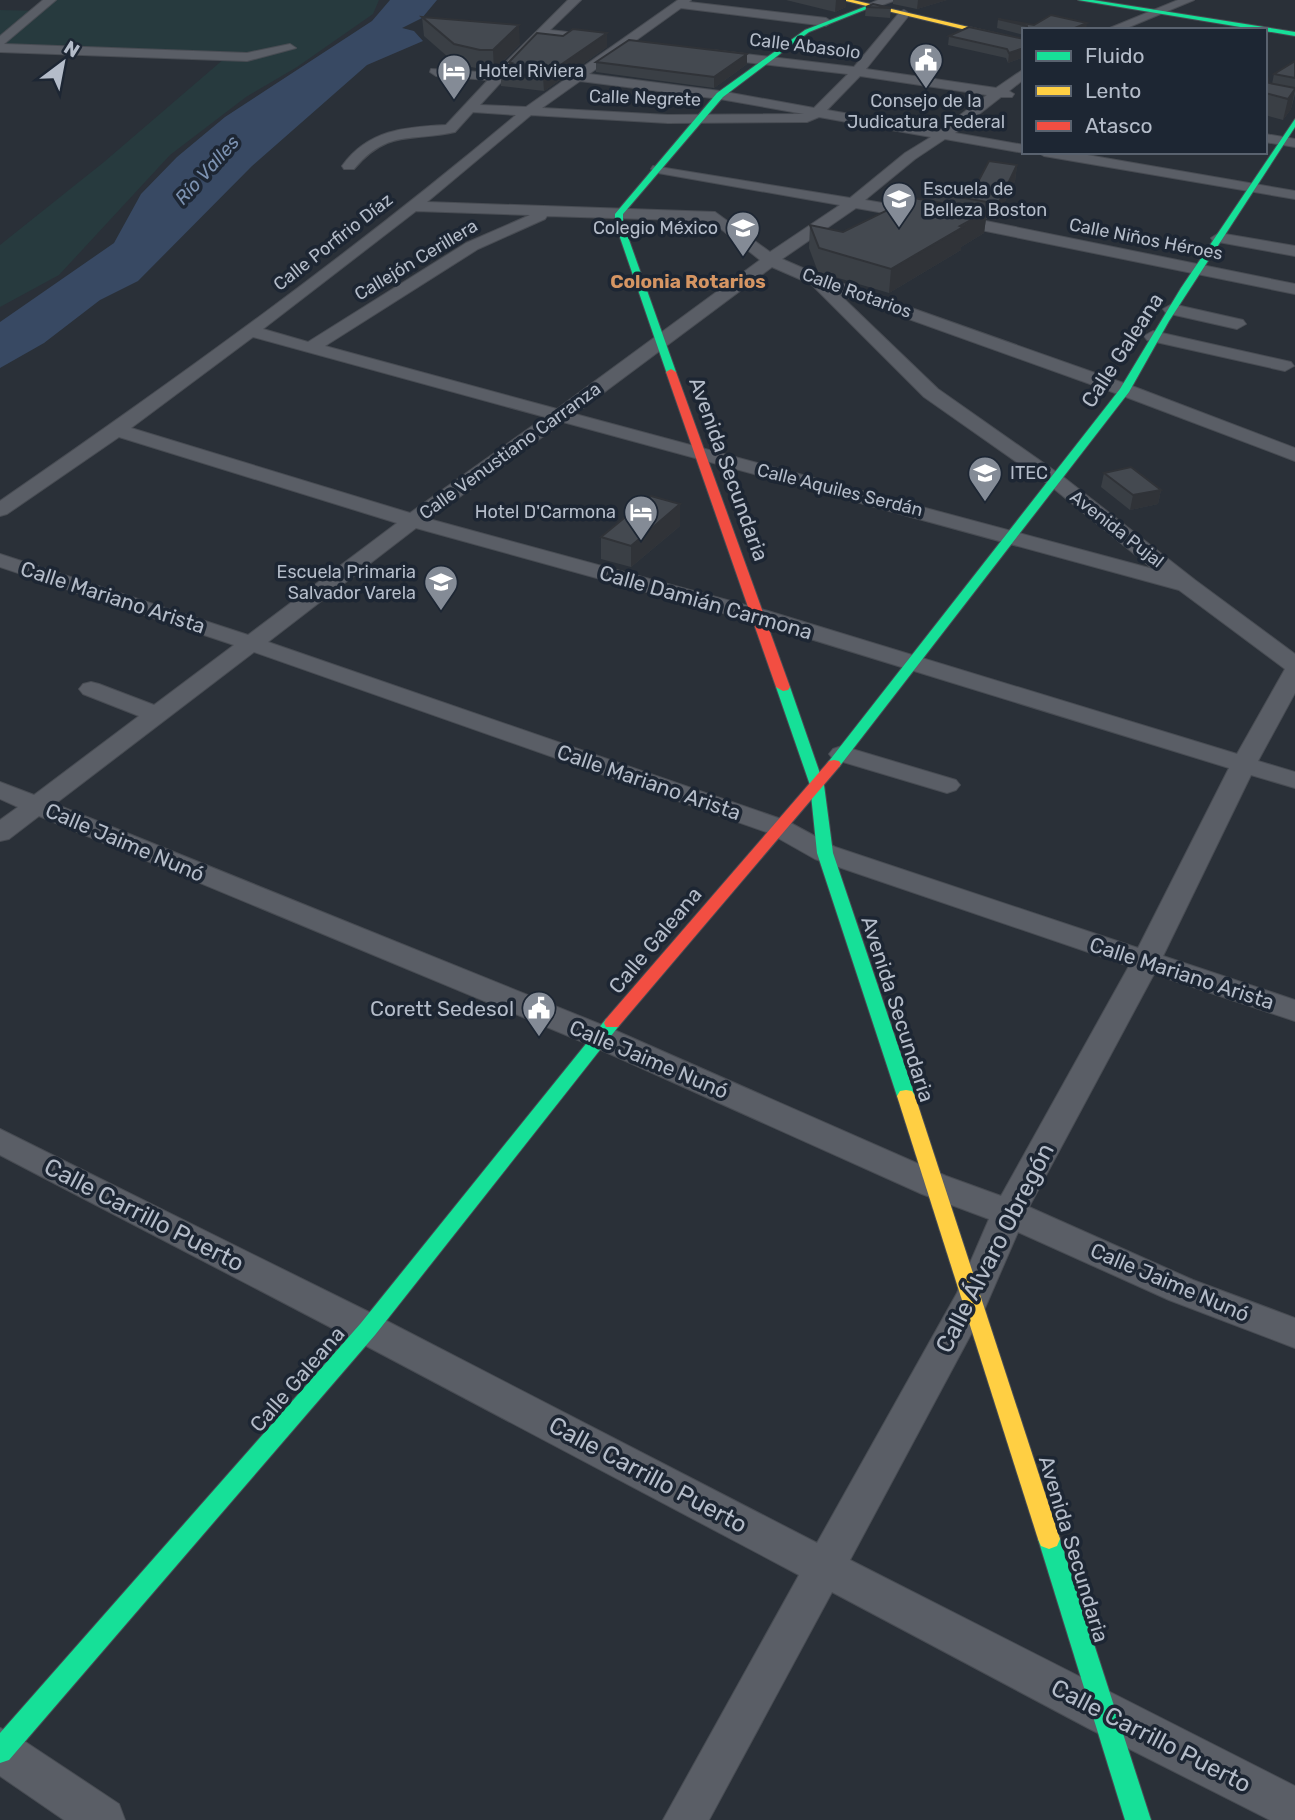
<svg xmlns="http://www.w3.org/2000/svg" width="1295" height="1820" font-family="Rubik,sans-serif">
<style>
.green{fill:#273a3e}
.water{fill:#384963}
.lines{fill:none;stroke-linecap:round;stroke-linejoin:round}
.street-casing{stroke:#484c53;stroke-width:2}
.fast-casing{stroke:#484c53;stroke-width:2}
.slow-casing{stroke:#484c53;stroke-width:2}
.jam-casing{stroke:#484c53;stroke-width:2}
.street{fill:#5a5e66;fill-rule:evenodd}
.fast{fill:#16e098;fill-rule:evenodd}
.slow{fill:#ffcf43;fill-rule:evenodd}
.jam{fill:#f24e42;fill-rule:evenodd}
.wall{fill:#3a3f45}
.shaded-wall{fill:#303338}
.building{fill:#444950;stroke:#303338;stroke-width:2}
.labels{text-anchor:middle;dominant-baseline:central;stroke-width:7;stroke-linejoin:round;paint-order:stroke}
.far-street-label{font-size:18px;fill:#b4bcc9;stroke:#1d2633}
.far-poi-label{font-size:18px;fill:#b4bcc9;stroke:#1d2633;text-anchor:start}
.far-water-label{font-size:19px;font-style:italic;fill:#7c92b1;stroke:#1d2633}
.far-neighbourhood-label{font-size:19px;font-weight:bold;fill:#d59563;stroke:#1d2633}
.street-label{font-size:21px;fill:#b4bcc9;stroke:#1d2633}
.poi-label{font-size:21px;fill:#b4bcc9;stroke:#1d2633;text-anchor:end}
.near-street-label{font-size:24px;fill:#b4bcc9;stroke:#1d2633}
</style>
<rect width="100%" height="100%" fill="#2a3038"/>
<!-- green -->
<path class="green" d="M54 0H379L373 14 297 67 246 97 170 155 59 275 0 307V245L104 162 225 58 0 49V10L41 11Z"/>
<!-- water -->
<path class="water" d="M390 0H437L422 18 402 28 414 31 423 41 367 65 252 166 138 281 100 300 44 343 0 368V322L114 243 141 194 177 157 225 117 372 21Z"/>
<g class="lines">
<!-- street casing -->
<g class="street-casing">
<g id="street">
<path d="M43 0H56L4 44 247 53 290 44 296 48 247 61 0 52V36Z"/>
<path d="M568 0H581L550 30 601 36 605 37V43L543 36 480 105 526 107 678 0H691L689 2 826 18 832 22 826 26 681 8 589 74 720 91 814 108 848 74 711 58 705 54 711 50 854 67 900 12 904 10 910 14 866 69 996 88 1024 69V79L1009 91 1014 94 1012 97H1001L955 133 1024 145V152H1028L1024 153 945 139 915 159 865 200 976 219 1295 284V294L976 229 856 208 782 259 821 276 1132 386 1295 448V461L1118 394 839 294 938 389 1062 476 1195 580 1295 654V693L1258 761 1295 772V788L1251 775 1163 956 1295 1000V1021L1154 974 1029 1207 1193 1280 1295 1318V1348L1169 1300 1018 1232 985 1308 850 1560 1295 1786V1820H1270L1088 1728 832 1592 709 1820H663L799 1575 355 1340 0 1155V1129L381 1318 817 1543 957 1293 989 1219 922 1194 590 1045 39 816 9 839 0 841V820L18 807 0 799V782L34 795 139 716 83 694 79 689 83 684 91 682 99 684 154 705 234 645 0 567V554L248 635 397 523 119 437 7 514 0 516V501C177 379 352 253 516 115L473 112 455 132C410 142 388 129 354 169H344L342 166C368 130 404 127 446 125L488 80 436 76 430 72 431 69 495 73ZM860 76 987 95 940 130 827 110ZM580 81 720 99 804 114 668 115 542 108ZM531 115 668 123 807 122 819 117 931 137 905 153 850 198 653 166 651 169 658 173 840 205 770 252 715 212 427 202ZM416 211 530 215 466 243 308 342 263 329ZM547 216 711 221 760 260 557 409 325 346 478 249 545 219ZM772 267 811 284 924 397 1048 484 1153 569 575 414ZM253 337 545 417 410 513 131 428ZM563 422 1179 590 1285 669 1237 754 768 611 429 519ZM416 528 752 621 1229 768 1138 948 835 847 787 821 268 642ZM254 652 769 833 815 859 1129 966 1001 1196 946 1176 612 1029 55 804Z"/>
<path d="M878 0H896L871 9 865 6Z"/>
<path d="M1178 0H1194L1122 30H1105Z"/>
<path d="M1265 134 1295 139V147L1265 142Z"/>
<path d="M1037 152H1070L1295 191V199L1044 156Z"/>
<path d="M1219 233 1295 246V256L1213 241 1211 238Z"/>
<path d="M1172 304 1243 320 1246 324 1237 329 1166 313 1163 309Z"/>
<path d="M1153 331 1291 362 1294 366 1285 371 1147 340 1144 336Z"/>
<path d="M842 746 956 780 960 785 956 790 947 793 833 759 829 754 833 749Z"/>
<path d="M0 1728 15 1735 119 1804 125 1820H64L0 1776Z"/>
</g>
</g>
<!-- fast casing -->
<g class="fast-casing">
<g id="fast">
<path d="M1078 0H1093L1295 32V36Z"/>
<path d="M869 5 874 6 809 32 723 97 623 214V223L676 372 667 374 615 223V214L717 93 805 30Z"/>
<path d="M1295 119V127L1169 321 1129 392 839 767H829L827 764 829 761 1120 389 1181 288Z"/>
<path d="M783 683 790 687 824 785 833 853 915 1096 912 1101H900L897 1096 817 853 810 785 776 687Z"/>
<path d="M612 1017 618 1019 620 1023 618 1027 375 1335 9 1760 0 1763V1733L361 1323 606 1019Z"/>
<path d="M1049 1529 1057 1532 1060 1539 1151 1820H1125L1038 1539 1041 1532Z"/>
</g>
</g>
<!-- slow casing -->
<g class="slow-casing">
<g id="slow">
<path d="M842 0H853L1024 40V44Z"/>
<path d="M906 1090 912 1091 915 1096 1060 1539 1057 1546 1049 1549 1041 1546 1038 1539 897 1096 900 1091Z"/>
</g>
</g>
<!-- jam casing -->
<g class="jam-casing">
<g id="jam">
<path d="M671 369 676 372 790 687 788 690 783 691 776 687 666 372Z"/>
<path d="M834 760 839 761 841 764 839 767 618 1027H606L604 1023 606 1019 829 761Z"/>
</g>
</g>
<!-- street -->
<use href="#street" class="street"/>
<!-- fast -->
<use href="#fast" class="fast"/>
<!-- slow -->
<use href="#slow" class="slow"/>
<!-- jam -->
<use href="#jam" class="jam"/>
</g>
<!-- wall -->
<g class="wall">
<path d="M786 0H846V7L835 12Z"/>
<path d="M893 0H947L917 9 893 4Z"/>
<path d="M866 7 891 8 890 18 865 16Z"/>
<path d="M422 17 520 44 494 70 481 69 456 64 424 36Z"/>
<path d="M998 19 1034 25 1086 30H1024V35L997 28Z"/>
<path d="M607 33V47L544 91 501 86V72L509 65V62L563 36Z"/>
<path d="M949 36 1024 39V57L1008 63 1006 58 948 45Z"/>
<path d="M747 54V64L714 88 596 72V62Z"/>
<path d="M1295 61V94L1291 109 1283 120 1265 115V75L1269 83 1272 84 1274 74Z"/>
<path d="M1017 165 1015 181 996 220 986 219 984 233 961 247V250L889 293 818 272 809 248 810 225 843 232 888 210 924 200 925 191 972 193Z"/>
<path d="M1104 473 1161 490 1158 504 1130 510 1101 487Z"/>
<path d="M680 526 631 567 601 559V537Z"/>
</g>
<!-- shaded-wall -->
<g class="shaded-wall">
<path d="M836 0H846V7L835 12Z"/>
<path d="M918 0H947L917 9Z"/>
<path d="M1087 23 1086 30H1070Z"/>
<path d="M519 25 520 44 494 70 493 50Z"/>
<path d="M607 33V47L544 91 543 77Z"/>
<path d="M1024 48V57L1008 63 1009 53Z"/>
<path d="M747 54V64L714 88V77Z"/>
<path d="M1295 89 1291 109 1283 120 1288 99Z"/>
<path d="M1017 165 1015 181 996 220 998 204Z"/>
<path d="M987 211 984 233 961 247V250L889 293 891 269Z"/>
<path d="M1161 490 1158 504 1130 510 1133 495Z"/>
<path d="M680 504V526L631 567V546Z"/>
</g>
<!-- building -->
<g class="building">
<path d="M873 4 891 8 866 7Z"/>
<path d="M1051 15 1087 23 1070 30H1027V26L998 19 1034 25Z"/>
<path d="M422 17 519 25 493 50H480L454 44Z"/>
<path d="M969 27 1024 39V48L1009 53 1007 49 949 36Z"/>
<path d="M573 29 607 33 543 77 501 72 512 63 509 62 537 33 563 36Z"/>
<path d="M629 40 747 54 714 77 596 62Z"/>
<path d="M1295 61V78L1274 74Z"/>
<path d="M1265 75H1267L1269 83 1295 88V89L1288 99 1265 93Z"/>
<path d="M989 161 1017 165 998 204 925 191 933 185 972 193Z"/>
<path d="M908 197 987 211 960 226 963 227 891 269 819 248 810 225 843 232 888 210Z"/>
<path d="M1131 467 1161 490 1133 495 1104 473Z"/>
<path d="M651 496 680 504 631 546 601 537Z"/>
</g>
<!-- icons -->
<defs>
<g id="civic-pin" transform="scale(1.75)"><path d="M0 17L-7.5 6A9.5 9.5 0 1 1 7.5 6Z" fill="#848b96" stroke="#1d2633"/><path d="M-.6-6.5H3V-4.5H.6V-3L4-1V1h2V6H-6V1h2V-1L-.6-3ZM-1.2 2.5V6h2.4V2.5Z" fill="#fff"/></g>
<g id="hotel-pin" transform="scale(1.75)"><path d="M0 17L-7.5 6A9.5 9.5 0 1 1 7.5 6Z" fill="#848b96" stroke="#1d2633"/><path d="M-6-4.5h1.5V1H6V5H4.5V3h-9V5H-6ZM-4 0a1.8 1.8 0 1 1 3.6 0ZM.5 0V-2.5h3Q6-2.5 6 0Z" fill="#fff"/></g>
<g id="university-pin" transform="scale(1.75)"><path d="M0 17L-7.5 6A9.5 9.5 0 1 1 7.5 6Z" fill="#848b96" stroke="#1d2633"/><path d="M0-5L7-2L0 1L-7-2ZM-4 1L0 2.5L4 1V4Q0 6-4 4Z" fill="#fff"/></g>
<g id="school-pin" transform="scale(1.75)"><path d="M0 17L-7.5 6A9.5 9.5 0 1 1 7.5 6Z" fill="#848b96" stroke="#1d2633"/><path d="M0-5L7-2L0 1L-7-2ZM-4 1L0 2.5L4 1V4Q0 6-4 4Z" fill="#fff"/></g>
</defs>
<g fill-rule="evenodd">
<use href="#civic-pin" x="926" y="60"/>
<use href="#hotel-pin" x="454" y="71"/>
<use href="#university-pin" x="899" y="199"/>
<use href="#school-pin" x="743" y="228"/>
<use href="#university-pin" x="985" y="473"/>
<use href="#hotel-pin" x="641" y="512"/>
<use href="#school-pin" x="441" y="582"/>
<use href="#civic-pin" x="539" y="1008"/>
</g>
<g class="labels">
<!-- far-street labels -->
<g class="far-street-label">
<text transform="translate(805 46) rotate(7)">Calle Abasolo</text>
<text transform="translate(645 98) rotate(2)">Calle Negrete</text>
<text transform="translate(1146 239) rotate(11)">Calle Niños Héroes</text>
<text transform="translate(333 242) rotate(-38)">Calle Porfirio Díaz</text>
<text transform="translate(416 260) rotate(-31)">Callejón Cerillera</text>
<text transform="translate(857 293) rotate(20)">Calle Rotarios</text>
<text transform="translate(510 451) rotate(-36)">Calle Venustiano Carranza</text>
<text transform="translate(840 490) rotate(14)">Calle Aquiles Serdán</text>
<text transform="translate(1117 529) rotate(38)">Avenida Pujal</text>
</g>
<!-- far-poi labels -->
<g class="far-poi-label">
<text x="478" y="71">Hotel Riviera</text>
<text x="926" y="101" text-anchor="middle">Consejo de la<tspan x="926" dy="21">Judicatura Federal</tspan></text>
<text x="923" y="189">Escuela de<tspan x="923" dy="21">Belleza Boston</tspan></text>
<text x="718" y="228" text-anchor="end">Colegio México</text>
<text x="1010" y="473">ITEC</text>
<text x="616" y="512" text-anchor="end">Hotel D'Carmona</text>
<text x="416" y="572" text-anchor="end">Escuela Primaria<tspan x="416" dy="21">Salvador Varela</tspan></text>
</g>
<!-- far-water labels -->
<g class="far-water-label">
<text transform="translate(207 170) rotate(-48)">Río Valles</text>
</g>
<!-- far-neighbourhood labels -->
<g class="far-neighbourhood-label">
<text x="688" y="281">Colonia Rotarios</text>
</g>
<!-- street labels -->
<g class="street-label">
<text transform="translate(1122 350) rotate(-57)">Calle Galeana</text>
<text transform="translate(729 469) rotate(70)">Avenida Secundaria</text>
<text transform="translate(113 597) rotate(18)">Calle Mariano Arista</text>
<text transform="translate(706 602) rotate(16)">Calle Damián Carmona</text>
<text transform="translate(649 782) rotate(19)">Calle Mariano Arista</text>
<text transform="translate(125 842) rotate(23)">Calle Jaime Nunó</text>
<text transform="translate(655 940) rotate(-50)">Calle Galeana</text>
<text transform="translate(1182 973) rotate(18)">Calle Mariano Arista</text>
<text transform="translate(898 1009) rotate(72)">Avenida Secundaria</text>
<text transform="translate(649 1059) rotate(23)">Calle Jaime Nunó</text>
<text transform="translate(1170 1282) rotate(23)">Calle Jaime Nunó</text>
<text transform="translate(297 1379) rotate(-49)">Calle Galeana</text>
<text transform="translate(1074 1549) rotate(73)">Avenida Secundaria</text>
</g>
<!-- poi labels -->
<g class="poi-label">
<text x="514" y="1008">Corett Sedesol</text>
</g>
<!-- near-street labels -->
<g class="near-street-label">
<text transform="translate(144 1215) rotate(27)">Calle Carrillo Puerto</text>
<text transform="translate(995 1248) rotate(-63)">Calle Álvaro Obregón</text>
<text transform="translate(648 1475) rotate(28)">Calle Carrillo Puerto</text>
<text transform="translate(1151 1736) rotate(27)">Calle Carrillo Puerto</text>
</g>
</g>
<!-- legend -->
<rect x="1022" y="28" width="245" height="126" fill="#1d2633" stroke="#59626f" stroke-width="2"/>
<rect x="1036" y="51" width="35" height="10" fill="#16e098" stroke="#59626f" stroke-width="2"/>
<text x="1085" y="63" font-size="21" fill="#b4bcc9">Fluido</text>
<rect x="1036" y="86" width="35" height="10" fill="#ffcf43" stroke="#59626f" stroke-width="2"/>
<text x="1085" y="98" font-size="21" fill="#b4bcc9">Lento</text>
<rect x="1036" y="121" width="35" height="10" fill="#f24e42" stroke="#59626f" stroke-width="2"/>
<text x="1085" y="133" font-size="21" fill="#b4bcc9">Atasco</text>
<!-- north arrow -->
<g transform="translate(63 63) rotate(32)" stroke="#1d2633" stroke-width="5" paint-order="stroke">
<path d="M0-5L12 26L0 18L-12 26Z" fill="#b4bcc9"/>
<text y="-10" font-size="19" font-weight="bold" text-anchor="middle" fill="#b4bcc9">N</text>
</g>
</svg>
